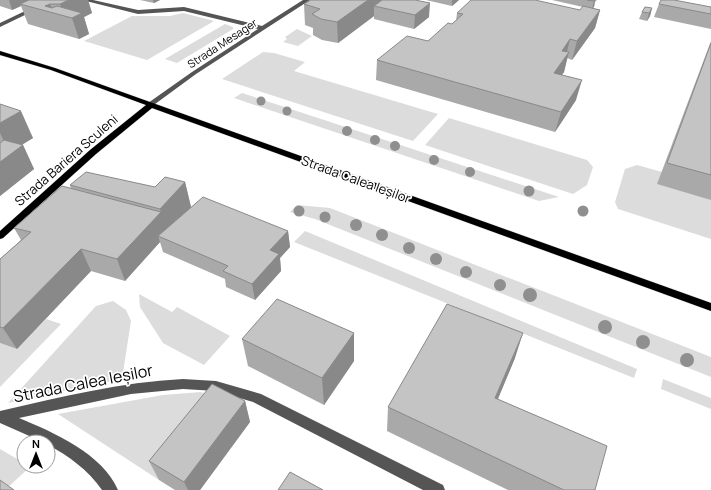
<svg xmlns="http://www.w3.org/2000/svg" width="711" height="490" font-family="Manrope,sans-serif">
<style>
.green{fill:#dcdcdc}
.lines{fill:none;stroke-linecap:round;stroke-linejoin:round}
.major-casing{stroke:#dbdbdb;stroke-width:1}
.minor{fill:#555;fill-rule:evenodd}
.major{fill:#000;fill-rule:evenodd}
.tree{fill:#8f8f8f}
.wall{fill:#a9a9a9}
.shaded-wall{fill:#898989}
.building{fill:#c4c4c4;stroke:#898989}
.labels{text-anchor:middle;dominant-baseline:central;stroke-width:3.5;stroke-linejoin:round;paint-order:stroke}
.far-street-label{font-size:11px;fill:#000;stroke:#fff}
.street-label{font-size:13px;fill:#000;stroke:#fff}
.near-street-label{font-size:16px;fill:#000;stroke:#fff}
</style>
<rect width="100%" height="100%" fill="#fff"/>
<!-- green -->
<g class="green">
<path d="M183 13 214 21 147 60 84 41 132 16H170Z"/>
<path d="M225 24 233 27V29L177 63 165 59Z"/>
<path d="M297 29 312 36 298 46 283 42 287 39 285 37Z"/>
<path d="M263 52 274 53 305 62 294 71 438 114 413 141 222 79Z"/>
<path d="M242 93 559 197 539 201 234 98Z"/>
<path d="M449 118 587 160 593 167 587 185 573 194 425 145Z"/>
<path d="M637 165 662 172 711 200V239L618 209 615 202 625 169Z"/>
<path d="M297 205 330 208 711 357V377L315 219 290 212Z"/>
<path d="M305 231 637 369 634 378 294 242Z"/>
<path d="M139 294 172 312 177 307 230 336 204 365 163 343 140 307Z"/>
<path d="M113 301 126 310 131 321 122 379 8 403 96 306Z"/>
<path d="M46 319 61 324 0 387V343L17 349Z"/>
<path d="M663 379 711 398V409L661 389Z"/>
<path d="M201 392 221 401 159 480 58 414 163 395Z"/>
<path d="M0 449 24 463V466L30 467 7 488 0 483Z"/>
</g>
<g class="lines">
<!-- major casing -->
<g class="major-casing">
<path id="major" d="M0 51 55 68 711 303V311L152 108 96 154 3 238 0 239V231L90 150 146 105 51 70 0 55Z"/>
</g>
<!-- minor -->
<g class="minor">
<path d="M48 0H56L0 27V23Z"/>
<path d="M82 0H93L138 10 184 7 262 26 303 0H310L196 74 151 107H148V103L192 72 258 29 184 11 138 14Z"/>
<path d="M183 379 216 381 261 394 443 485 445 490H423L253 402 216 391 183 389 131 394 19 418C53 432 103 454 118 490H102C88 470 69 456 48 445V442H43L0 423V411C61 397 121 382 183 379Z"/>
</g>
<!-- major -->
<use href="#major" class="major"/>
</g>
<!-- trees -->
<g class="tree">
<circle cx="261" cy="101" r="4.5"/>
<circle cx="287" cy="111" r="4.5"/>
<circle cx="347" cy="131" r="5"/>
<circle cx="375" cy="140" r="5"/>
<circle cx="395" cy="146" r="5"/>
<circle cx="434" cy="160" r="5"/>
<circle cx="470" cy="172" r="5"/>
<circle cx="529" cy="191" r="5.5"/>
<circle cx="299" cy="211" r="5.5"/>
<circle cx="583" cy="211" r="5.5"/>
<circle cx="325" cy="217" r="5.5"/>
<circle cx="356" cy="225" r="6"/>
<circle cx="382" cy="235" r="6"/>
<circle cx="409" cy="248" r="6"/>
<circle cx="436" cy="259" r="6"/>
<circle cx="466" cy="272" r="6"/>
<circle cx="500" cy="285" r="6"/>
<circle cx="530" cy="295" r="7"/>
<circle cx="605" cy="327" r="7"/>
<circle cx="643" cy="342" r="7"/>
<circle cx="687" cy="360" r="7"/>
</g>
<!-- wall -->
<g class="wall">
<path d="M0 0H88L92 13 84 17 89 34 79 39 28 24 21 6 12 10 0 6Z"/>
<path d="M140 0H160L154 3Z"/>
<path d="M415 0 429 17 414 29 374 19V16L338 43 322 40 313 35V28L305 25 304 4Z"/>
<path d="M426 0H459L452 6Z"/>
<path d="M552 0H597L595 2 594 7 592 8 600 10 595 28 572 60 567 58 564 72 562 75 576 100 555 132 376 80 377 60 428 41 456 21 457 13 580 10 583 7Z"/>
<path d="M659 4 711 7V29L654 17Z"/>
<path d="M652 8 650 16 647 21 639 19 642 12Z"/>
<path d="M711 41V200L657 184Z"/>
<path d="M0 104 33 138 22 145H23L34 169 0 196Z"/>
<path d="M185 182 191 207 288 231 290 247 280 258 281 271 255 300 226 287 225 279 163 252 160 242 125 281 91 271 17 349 0 343V259L21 240 14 228 71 189 70 185 155 187Z"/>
<path d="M354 333V361L324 405 248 366 242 339Z"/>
<path d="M515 358 498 399 595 490H508L387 431 388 407Z"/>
<path d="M245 401 250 422 200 490H175L159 480 149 461Z"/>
</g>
<!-- shaded-wall -->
<g class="shaded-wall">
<path d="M9 0H33L20 4 21 6 12 10Z"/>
<path d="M69 0H88L92 13 84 17 89 34 79 39 72 18 64 16 60 4Z"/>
<path d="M153 0H160L154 3Z"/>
<path d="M368 0H395L374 6V16L338 43 337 22Z"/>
<path d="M452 0H459L452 6Z"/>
<path d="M595 0 594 7 592 9 594 1Z"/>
<path d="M430 3 429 17 414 29 415 15Z"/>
<path d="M50 4 54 13 45 6Z"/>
<path d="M652 8 650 16 647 21 649 13Z"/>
<path d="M600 10 595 28 572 60 577 41Z"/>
<path d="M570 39 566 56 569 52 564 72 549 92 554 73 562 51Z"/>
<path d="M582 80 576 100 555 132 561 112Z"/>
<path d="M21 111 33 138 9 152 0 133V123Z"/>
<path d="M23 145 34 169 0 196V162Z"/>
<path d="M185 182 191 207 158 236 160 242 125 281 117 259 161 212 160 209Z"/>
<path d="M288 231 290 247 280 258 281 271 255 300 252 284 270 250Z"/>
<path d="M81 249 91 271 17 349 3 328Z"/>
<path d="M354 333V361L324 405 322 378Z"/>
<path d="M523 333 515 358 488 422 495 398Z"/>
<path d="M245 401 250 422 200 490H188L184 482Z"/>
</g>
<!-- building -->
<g class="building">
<path d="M29 0H69L60 4H50L45 6 52 8 57 6 82 13 72 18 20 4Z"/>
<path d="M311 0H368L337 22 321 19 312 14 320 9 304 4Z"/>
<path d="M382 0H415L430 3 415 15 374 6Z"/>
<path d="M471 0H535L580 10 583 6 600 10 577 41 570 39 562 51 569 52 554 73 582 80 561 112 377 60 407 36 428 41 448 23 452 24 463 14 457 13Z"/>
<path d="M587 0H595L594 1Z"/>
<path d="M661 0H674L711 7V14L659 4Z"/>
<path d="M645 7 652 8 649 13 642 12Z"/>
<path d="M711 43V175L667 163Z"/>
<path d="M0 104 21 111 0 123Z"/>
<path d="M4 140 23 145 0 162V143Z"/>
<path d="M86 172 155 187 165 177 185 182 160 209 70 185Z"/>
<path d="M62 186 161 212 117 259 81 249 3 328 0 327V259L31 232 14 228Z"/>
<path d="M203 197 288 231 270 250 279 254 252 284 223 271 228 266 158 236Z"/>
<path d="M277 299 354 333 322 378 242 339Z"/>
<path d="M447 304 523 333 495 398 607 446 595 490H564L388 407Z"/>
<path d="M212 384 245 401 184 482 149 461Z"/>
<path d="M290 472 323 490H278Z"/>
<path d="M0 480 14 490H0Z"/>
</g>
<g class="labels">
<!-- far-street labels -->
<g class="far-street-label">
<text transform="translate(222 43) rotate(-33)">Strada Mesager</text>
</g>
<!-- street labels -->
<g class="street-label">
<text transform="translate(66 160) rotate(-41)">Strada Bariera Sculeni</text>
<text transform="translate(356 179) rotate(20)">Strada Calea Ieșilor</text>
</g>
<!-- near-street labels -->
<g class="near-street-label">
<text transform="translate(83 383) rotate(-11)">Strada Calea Ieșilor</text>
</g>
</g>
<!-- north arrow -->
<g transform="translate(36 454)"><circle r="19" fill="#ffffff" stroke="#999999"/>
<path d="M0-3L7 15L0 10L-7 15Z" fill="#000000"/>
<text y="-6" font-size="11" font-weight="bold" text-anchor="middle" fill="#000000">N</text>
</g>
</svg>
